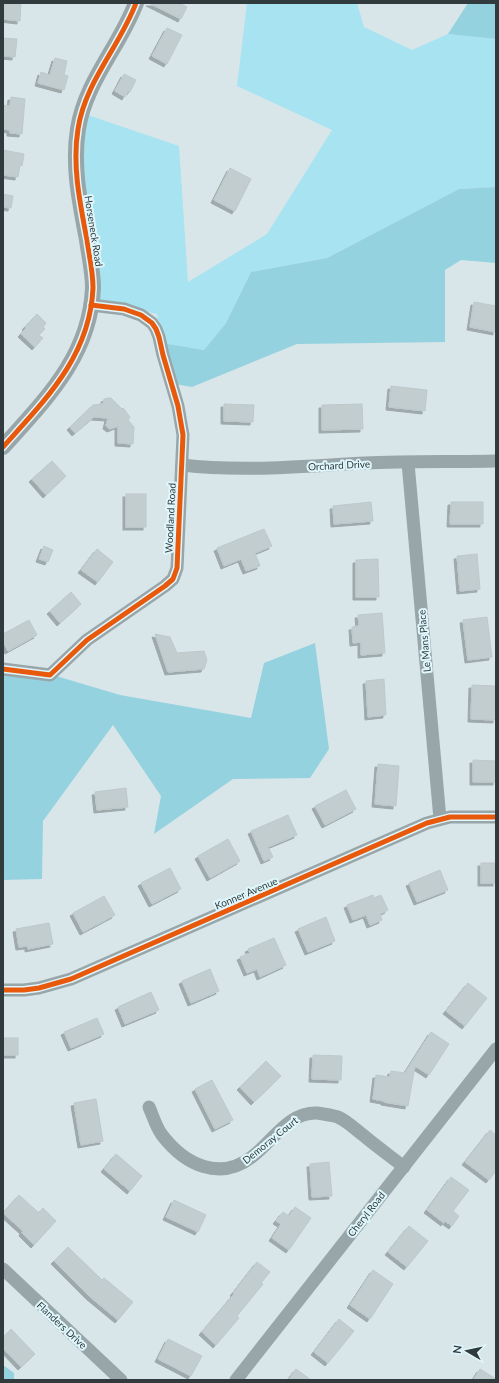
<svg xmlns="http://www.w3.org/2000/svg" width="499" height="1383" font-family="Lato,sans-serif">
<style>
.green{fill:#a7e3f0}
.forest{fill:#95d2df}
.building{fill:#c2cdd0;stroke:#bdc8ca;filter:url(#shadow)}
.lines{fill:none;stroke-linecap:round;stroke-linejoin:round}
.minor{stroke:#98a6a9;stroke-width:13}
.tertiary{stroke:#98a6a9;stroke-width:16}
.cycleway-casing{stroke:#dff7fc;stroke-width:8}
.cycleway{stroke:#e8590c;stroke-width:5}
.labels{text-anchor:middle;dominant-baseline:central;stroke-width:4;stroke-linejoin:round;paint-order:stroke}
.street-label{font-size:10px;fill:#313b3d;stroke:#dff7fc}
</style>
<defs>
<filter id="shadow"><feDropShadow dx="-3" dy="3" stdDeviation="0" flood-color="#0004"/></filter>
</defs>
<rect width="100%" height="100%" fill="#d8e6e9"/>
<!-- green -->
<path class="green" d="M247 3H357L364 27 412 50 448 34 496 39V187L459 189 327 258 251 272 226 323 204 350 162 343 157 314 92 299 79 112 179 146 188 282 267 234 332 130 237 86Z"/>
<!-- forest -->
<g class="forest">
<path d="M468 3H496V39L448 34Z"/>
<path d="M496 187V263L461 260 445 270V342L297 344 192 387 169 383 162 343 204 350 226 323 251 272 327 258 459 189Z"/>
<path d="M315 643 329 749 310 778 233 779 154 834 161 796 113 725 43 821 42 879 3 880V670L46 673 120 695 251 718 264 663Z"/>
<path d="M3 1365 14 1373V1380H3Z"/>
</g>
<!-- building -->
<g class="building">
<path d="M5 3H21L20 21 3 19Z"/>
<path d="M149 3H179L187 7 181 19Z"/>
<path d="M167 28 182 35 167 64 152 56Z"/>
<path d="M3 38 17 39 15 57 3 56Z"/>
<path d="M55 58 67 61 64 75 68 76 64 90 38 83 41 72 50 75Z"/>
<path d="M124 74 136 80 130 92 128 91 125 97 115 91Z"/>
<path d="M11 97 25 99 22 134 10 133V130L3 129V105L10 106Z"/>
<path d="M3 150 24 154 22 166 20 165 18 177 3 175Z"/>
<path d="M230 168 251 179 235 211 214 200Z"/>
<path d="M3 194 13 196 11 208 3 207Z"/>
<path d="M474 302 496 306V332L470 327Z"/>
<path d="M37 314 46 323 43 327 45 329 39 335 43 338 35 347 21 334 26 328 25 327Z"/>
<path d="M391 386 427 390 425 411 389 407Z"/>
<path d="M108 398H111L122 409 123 408 130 417 128 420 134 427 133 444 118 443V426L110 429 106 426 108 418 94 417 75 433 70 427 93 405 103 404 104 399Z"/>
<path d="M224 404 254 405 253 422 224 421Z"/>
<path d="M362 404 363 429 322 430V405Z"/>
<path d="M52 461 66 476 46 495 32 479Z"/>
<rect x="126" y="494" width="20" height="33"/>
<path d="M371 502 373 521 334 524 333 506Z"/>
<path d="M451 502H483V524H450Z"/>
<path d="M264 529 272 546 255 553 260 566 246 571 241 559 224 566 217 548Z"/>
<path d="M44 546 53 550 48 562 39 559Z"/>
<path d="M97 549 113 562 98 582 81 570Z"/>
<path d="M477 554 480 589 460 591 457 556Z"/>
<path d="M378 559 379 597H356V560Z"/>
<path d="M71 592 81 604 60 623 50 611Z"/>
<path d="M382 613 385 653 361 655V642L353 643 352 627 359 626 358 615Z"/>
<path d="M487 617 492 657 468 660 463 620Z"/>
<path d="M29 620 37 635 8 651 3 642V634Z"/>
<path d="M155 634 170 637 177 653 204 651 207 660 204 669 168 672Z"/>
<path d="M384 679 386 715 368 717 366 681Z"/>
<path d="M472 685 496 686V720L471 719Z"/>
<path d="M473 760 496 761V782H473Z"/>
<path d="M378 764 399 766 396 806 375 804Z"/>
<path d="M126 788 128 807 97 810 95 792Z"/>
<path d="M346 790 356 809 325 825 315 806Z"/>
<path d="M288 815 297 835 268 847 273 857 264 861 251 831Z"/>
<path d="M228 839 240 861 210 878 198 856Z"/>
<rect x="481" y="863" width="15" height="20"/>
<path d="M170 868 181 889 152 904 141 883Z"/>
<path d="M440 870 448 890 417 902 409 883Z"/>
<path d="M373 895 374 898 381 895 388 910 380 914 382 920 370 925 366 915 353 920 347 905Z"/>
<path d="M104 896 115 915 83 932 73 913Z"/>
<path d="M326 917 335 941 308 952 298 929Z"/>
<path d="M49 923 53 944 28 949V946L19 947 16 929Z"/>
<path d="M274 938 286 965 260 977 257 969 247 973 240 957 250 953 248 949Z"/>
<path d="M210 969 219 991 191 1003 182 981Z"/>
<path d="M468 983 487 998 465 1026 446 1011Z"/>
<path d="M151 992 159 1010 125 1024 118 1007Z"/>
<path d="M97 1018 104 1034 71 1048 64 1032Z"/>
<path d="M431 1032 449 1044 429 1075 415 1066 408 1106 384 1102V1101L373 1099 376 1075 390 1077 391 1071 405 1073Z"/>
<rect x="3" y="1038" width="15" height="17"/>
<path d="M313 1055 342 1056 341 1080 312 1079Z"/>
<path d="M266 1061 281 1076 254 1102 240 1087Z"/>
<path d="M212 1080 233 1120 215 1129 195 1089Z"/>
<path d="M96 1099 103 1141 81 1145 74 1103Z"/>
<path d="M490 1130 496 1135V1171L489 1180 465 1162Z"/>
<path d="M116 1154 142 1176 130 1191 104 1169Z"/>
<path d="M329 1162 332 1196 312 1197 310 1164Z"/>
<path d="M451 1177 469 1190 453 1211 459 1216 452 1226 445 1221 444 1223 427 1210Z"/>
<path d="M19 1195 39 1213 43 1208 56 1221 34 1245 22 1233 23 1231 3 1213Z"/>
<path d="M174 1200 206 1215 198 1232 166 1217Z"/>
<path d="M295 1207 311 1218 289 1250 272 1238 281 1224 276 1221 283 1212 289 1216Z"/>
<path d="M409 1226 428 1241 407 1267 388 1252Z"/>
<path d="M68 1247 102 1280 104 1278 133 1302 118 1320 89 1296 54 1261Z"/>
<path d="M257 1262 270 1272 261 1283 263 1284 237 1316 239 1318 216 1345 202 1332 234 1294 233 1293Z"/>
<path d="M373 1270 393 1284 370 1319 350 1305Z"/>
<path d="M339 1319 354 1331 328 1363 314 1352Z"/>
<path d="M11 1329 35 1354 21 1367 3 1348V1337Z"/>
<path d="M168 1339 202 1356 191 1376 158 1359Z"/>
<path d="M296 1369 311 1380H288Z"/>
<path d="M480 1369 496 1379V1380H473Z"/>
</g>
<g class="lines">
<!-- minor -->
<g class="minor">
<path d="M408 463 440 819"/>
<path d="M182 465C243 472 304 466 365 463 408 461 452 462 496 461"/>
<path d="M3 669 50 675 87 640 165 586 173 579 177 568 183 435 178 406 163 355 159 337 156 329 152 323 141 315 124 309 91 305"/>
<path d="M3 990H24L39 988 71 979 427 823 450 817H496"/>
<path d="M149 1107C153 1116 156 1127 162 1135 185 1165 220 1182 253 1156 273 1141 288 1112 317 1113 324 1114 331 1115 338 1117 347 1121 355 1129 363 1135 376 1146 390 1156 404 1167"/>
<path d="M3 1269 121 1380"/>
<path d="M236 1380 496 1049"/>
</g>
<!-- tertiary -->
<path class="tertiary" d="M3 447C46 399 90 356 93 288 93 271 89 255 87 240 80 203 72 166 78 129 85 82 120 46 136 3"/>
<!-- cycleway casing -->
<g class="cycleway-casing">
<g id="cycleway">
<path d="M3 447C46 399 90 356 93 288 93 271 89 255 87 240 80 203 72 166 78 129 85 82 120 46 136 3"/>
<path d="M3 669 50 675 87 640 165 586 173 579 177 568 183 435 178 406 163 355 159 337 156 329 152 323 141 315 124 309 91 305"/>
<path d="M3 990H24L39 988 71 979 427 823 450 817H496"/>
</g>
</g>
<!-- cycleway -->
<use href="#cycleway" class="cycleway"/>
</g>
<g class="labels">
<!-- street labels -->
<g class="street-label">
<text transform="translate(94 231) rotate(81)">Horseneck Road</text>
<text transform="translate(339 465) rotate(-3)">Orchard Drive</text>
<text transform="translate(170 518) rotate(-87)">Woodland Road</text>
<text transform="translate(424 641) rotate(-95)">Le Mans Place</text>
<text transform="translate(246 893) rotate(-23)">Konner Avenue</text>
<text transform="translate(270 1140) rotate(-39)">Demoray Court</text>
<text transform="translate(366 1214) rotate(-52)">Cheryl Road</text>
<text transform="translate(62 1325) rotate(43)">Flanders Drive</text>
</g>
</g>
<!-- border -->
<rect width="499" height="1383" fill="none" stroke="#313b3d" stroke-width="8"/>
<!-- north arrow -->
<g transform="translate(467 1351) rotate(279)" stroke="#dff7fc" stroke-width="3" paint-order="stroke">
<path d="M0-3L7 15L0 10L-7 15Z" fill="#313b3d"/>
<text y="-6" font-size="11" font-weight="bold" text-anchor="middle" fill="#313b3d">N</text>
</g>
</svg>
